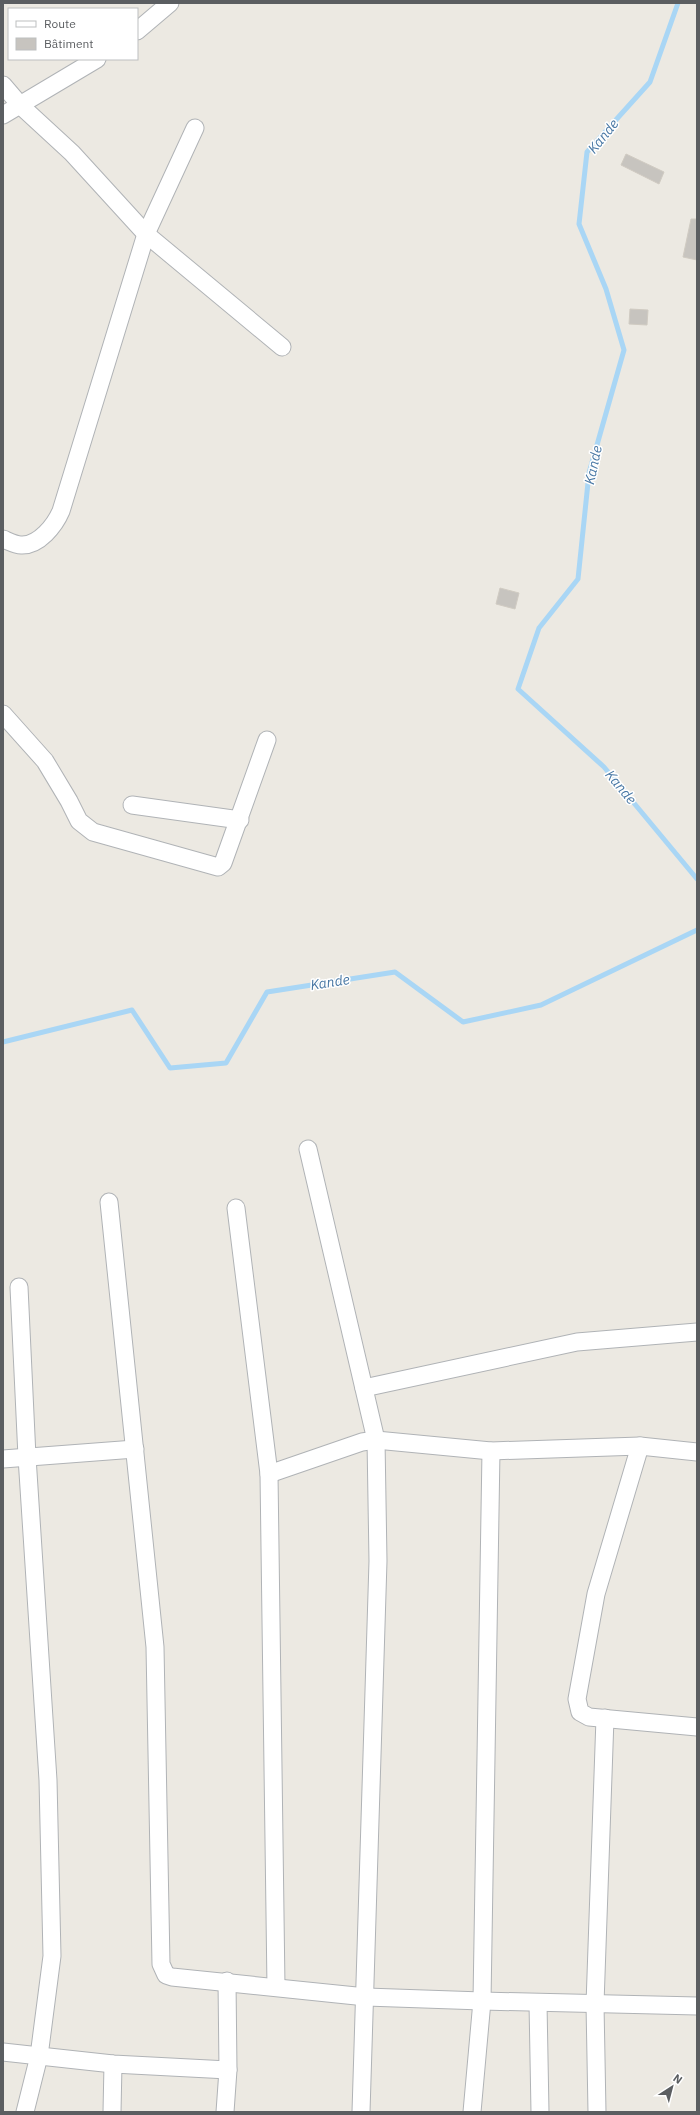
<svg xmlns="http://www.w3.org/2000/svg" width="700" height="2115" font-family="'IBM Plex Sans',sans-serif">
<style>
.lines{fill:none;stroke-linecap:round;stroke-linejoin:round}
.stream{stroke:#a9d6f5;stroke-width:5}
.building{fill:#c7c4bf;stroke:#d0cbc2}
.street-casing{stroke:#b0b3b6;stroke-width:19}
.street{stroke:#fff;stroke-width:17}
.labels{text-anchor:middle;dominant-baseline:central;stroke-width:3;stroke-linejoin:round;paint-order:stroke}
.water-label{font-size:14px;font-style:italic;fill:#4978a5;stroke:#fff}
</style>
<rect width="100%" height="100%" fill="#ece9e2"/>
<g class="lines">
<!-- stream -->
<g class="stream">
<path d="M678 3 650 82 587 152 579 224 606 289 624 350 589 473 578 579 539 628 518 689 604 767 697 879"/>
<path d="M3 1042 132 1010 170 1068 226 1063 267 992 395 972 463 1022 541 1005 697 930"/>
</g>
</g>
<!-- building -->
<g class="building">
<path d="M626 154 664 172 659 184 621 165Z"/>
<path d="M691 219H697V260L683 257Z"/>
<path d="M630 309 648 310 647 325 629 324Z"/>
<path d="M500 588 519 593 515 609 496 604Z"/>
</g>
<g class="lines">
<!-- street casing -->
<g class="street-casing">
<g id="street">
<path d="M137 31 170 3"/>
<path d="M3 85 21 106 72 153 146 234 282 347"/>
<path d="M3 115 97 59"/>
<path d="M3 539C8 541 16 545 21 545 39 546 55 525 61 511L146 234 195 128"/>
<path d="M3 714 45 761 69 801 79 821 93 832 218 867 223 863 267 740"/>
<path d="M132 805 240 820"/>
<path d="M308 1149 376 1440 378 1561 361 2112"/>
<path d="M109 1202 155 1647 161 1964 166 1975 172 1977 366 1997 482 2001 697 2006"/>
<path d="M236 1208 269 1474 276 1987"/>
<path d="M19 1287 27 1457 48 1780 52 1956 39 2056 25 2112"/>
<path d="M364 1388 577 1342 697 1332"/>
<path d="M640 1446 596 1594 577 1699 580 1712 589 1717 697 1727"/>
<path d="M3 1459 135 1449"/>
<path d="M269 1474 362 1442 376 1440 491 1451 640 1446 697 1452"/>
<path d="M538 2003 540 2112"/>
<path d="M3 2052 113 2064 228 2070"/>
<path d="M112 2112 113 2064"/>
<path d="M225 2112 228 2070 227 1981"/>
<path d="M472 2112 482 2001 491 1451"/>
<path d="M597 2112 595 2004 605 1718"/>
</g>
</g>
<!-- street -->
<use href="#street" class="street"/>
</g>
<g class="labels">
<!-- water labels -->
<g class="water-label">
<text transform="translate(603 136) rotate(-51)">Kande</text>
<text transform="translate(593 465) rotate(-78)">Kande</text>
<text transform="translate(621 787) rotate(50)">Kande</text>
<text transform="translate(330 982) rotate(-9)">Kande</text>
</g>
</g>
<!-- border -->
<rect width="700" height="2115" fill="none" stroke="#5b5e61" stroke-width="8"/>
<!-- legend -->
<rect x="8" y="8" width="130" height="52" fill="#ffffff" stroke="#bdbfc0"/>
<rect x="16" y="21" width="20" height="6" fill="#ffffff" stroke="#bdbfc0"/>
<text x="44" y="28" font-size="12" fill="#5b5e61">Route</text>
<rect x="16" y="38" width="20" height="12" fill="#c7c4bf" stroke="#bdbfc0"/>
<text x="44" y="48" font-size="12" fill="#5b5e61">Bâtiment</text>
<!-- north arrow -->
<g transform="translate(672 2087) rotate(36)" stroke="#ffffff" stroke-width="3" paint-order="stroke">
<path d="M0-3L7 15L0 10L-7 15Z" fill="#5b5e61"/>
<text y="-6" font-size="11" font-weight="bold" text-anchor="middle" fill="#5b5e61">N</text>
</g>
</svg>
